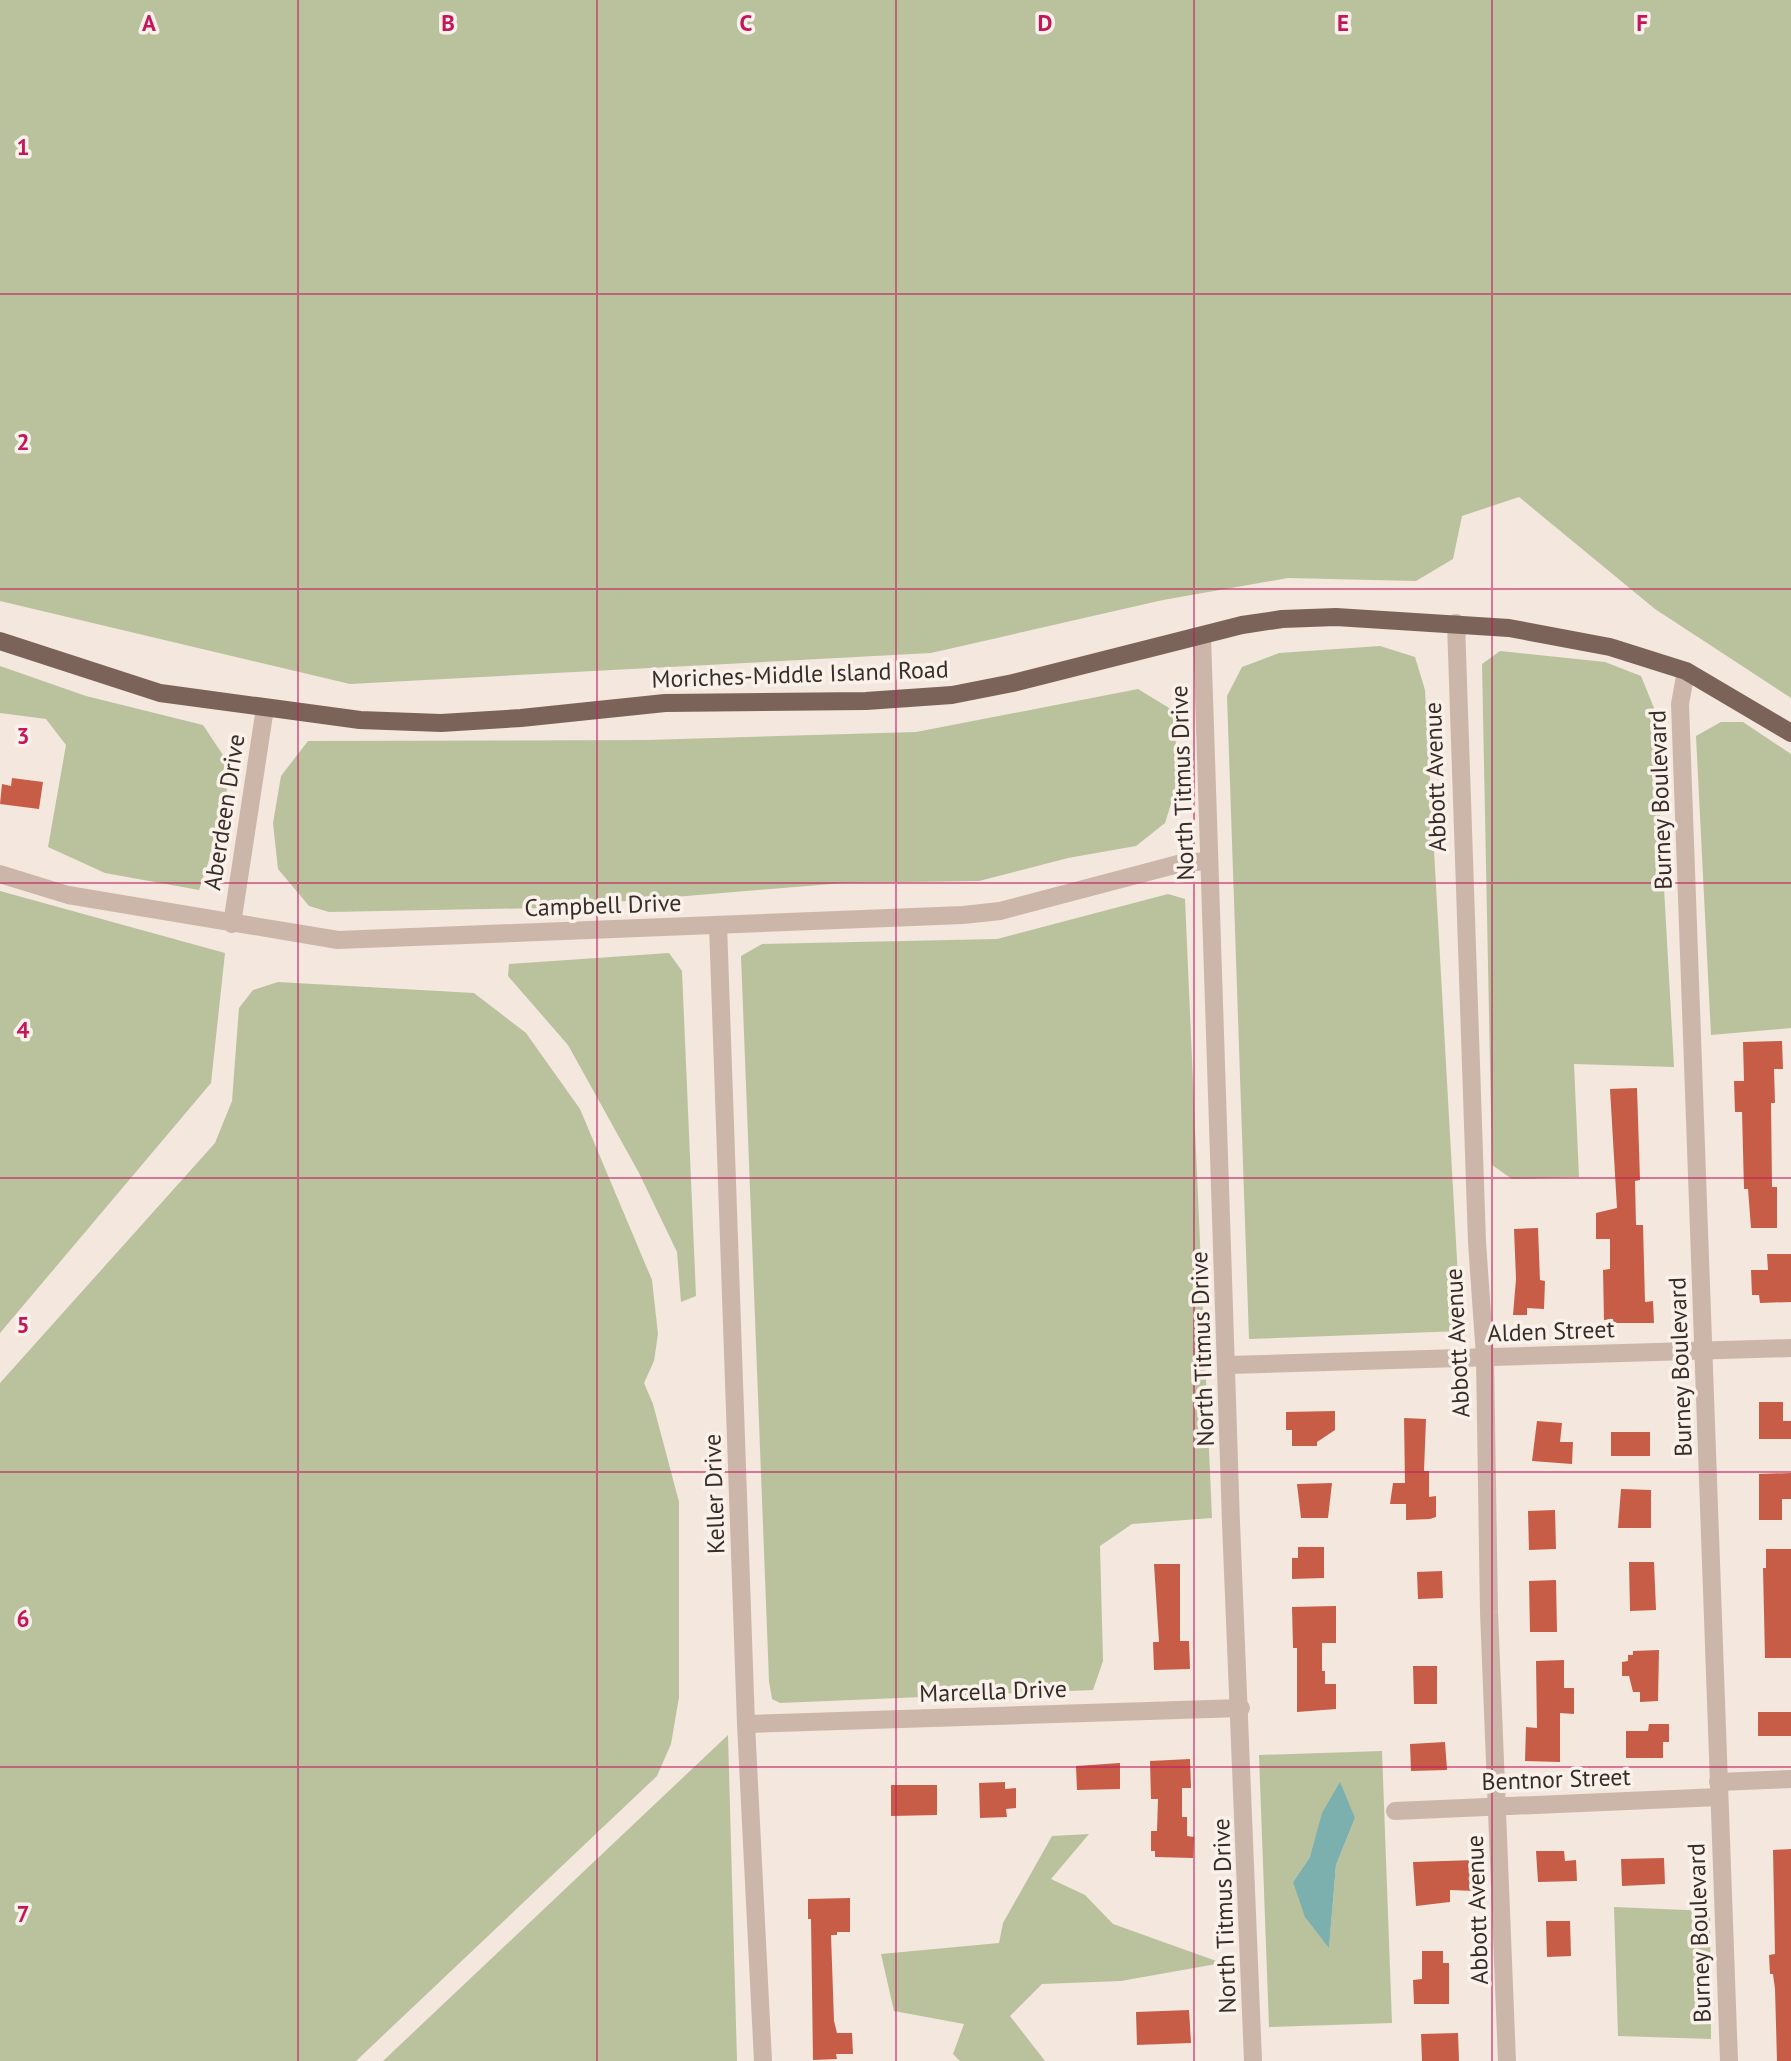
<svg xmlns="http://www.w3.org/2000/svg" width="1791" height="2061" font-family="'PT Sans',sans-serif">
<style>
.green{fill:#b9c29d;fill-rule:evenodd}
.water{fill:#7cb0af}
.building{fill:#c75d47}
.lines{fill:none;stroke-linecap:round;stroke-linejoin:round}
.minor{stroke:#cbb6a9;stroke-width:18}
.major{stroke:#7b635a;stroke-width:18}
.grid{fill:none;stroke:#c2185b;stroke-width:2;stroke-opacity:0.55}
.labels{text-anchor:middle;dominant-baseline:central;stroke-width:7;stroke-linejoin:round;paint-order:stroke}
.street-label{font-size:24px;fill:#392d29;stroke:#faf2ea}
.grid-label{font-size:23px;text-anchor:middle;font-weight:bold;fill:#c2185b;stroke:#faf2ea;stroke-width:7;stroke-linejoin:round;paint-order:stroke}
</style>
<rect width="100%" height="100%" fill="#f3e7de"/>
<!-- green -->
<g class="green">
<path d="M0 0H1791V698L1655 609 1519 497 1462 516 1453 559 1416 581 1288 578 1163 600 931 653 350 684 0 601Z"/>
<path d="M1380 646 1415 657 1425 690 1461 1331 1249 1339 1227 696 1242 667 1279 653Z"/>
<path d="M1500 651 1605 662 1641 676 1654 708 1674 1067 1574 1064 1579 1177 1512 1179 1492 1165 1482 664Z"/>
<path d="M0 666 86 696 203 725 229 764 225 812 199 890 105 873 48 847 66 745 46 719 0 713Z"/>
<path d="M1138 689 1174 711 1178 781 1165 823 1136 846 1068 858 979 881 843 883 542 908 329 912 309 906 278 869 273 823 281 776 308 741 647 740 916 732Z"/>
<path d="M1721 722H1743L1791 754V1028L1711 1035 1696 736Z"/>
<path d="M0 891 225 953 211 1083 0 1333Z"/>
<path d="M1168 894 1185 899 1212 1518 1132 1524 1100 1546 1103 1661 1093 1690 780 1703 772 1699 769 1681 741 956 762 944 997 939Z"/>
<path d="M669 953 682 971 696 1296 681 1302 677 1252 639 1173 568 1045 508 976 509 964Z"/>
<path d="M278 982 474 993 526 1033 580 1109 652 1280 658 1334 654 1361 644 1383 653 1404 679 1502V1697L671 1744 657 1776 356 2061H0V1383L215 1143 232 1101 239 1008 253 990Z"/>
<path d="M728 1735 737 2061H383Z"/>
<path d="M1382 1751 1392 2023 1269 2027 1259 1755ZM1355 1818 1336 1865 1329 1947 1293 1882 1310 1857Z"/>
<path d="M1089 1834 1051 1879 1085 1895 1113 1924 1222 1963 1121 1981 1042 1984 1010 2016 1045 2061H960L953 2054 964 2024 894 2011 881 1954 999 1943 1003 1923 1052 1836Z"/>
<path d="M1614 1907 1710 1911 1711 2039 1618 2036Z"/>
</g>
<!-- water -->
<path class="water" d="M1340 1782 1355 1818 1336 1865 1329 1948 1305 1917 1293 1882 1310 1857 1322 1813Z"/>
<!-- building -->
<g class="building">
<path d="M12 778 43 782 39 809 0 804 2 784 11 786Z"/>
<path d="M1782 1041 1783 1069H1774L1775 1103H1771L1772 1187H1777V1228H1751L1748 1189H1744L1742 1112H1735L1734 1081H1744L1743 1042Z"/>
<path d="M1637 1088 1640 1180 1635 1181 1636 1225H1643L1645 1302 1653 1301 1654 1323H1613V1319L1604 1320 1603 1270 1610 1269V1239H1596V1213L1617 1208 1610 1089Z"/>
<path d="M1538 1228 1540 1280 1545 1281 1544 1309 1527 1308V1315H1513L1516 1279 1514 1229Z"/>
<path d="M1767 1254H1791V1302L1760 1303 1759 1295H1752L1751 1270H1768Z"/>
<path d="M1759 1402H1783V1421H1791V1439H1759Z"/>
<path d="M1335 1411V1430L1317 1442V1446H1292V1430H1286V1412Z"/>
<path d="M1404 1418 1426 1419 1424 1471H1429V1497L1436 1496V1517L1430 1519 1406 1520V1504H1390L1393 1483H1405Z"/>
<path d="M1537 1421 1562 1423 1560 1442H1573L1572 1464 1532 1461Z"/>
<rect x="1611" y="1432" width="39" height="24"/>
<path d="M1791 1473V1499H1782V1520H1759V1474Z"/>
<path d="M1332 1483 1328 1518H1301L1297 1484Z"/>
<path d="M1621 1489 1651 1490V1528H1618Z"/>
<path d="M1555 1510 1556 1549 1529 1550 1528 1511Z"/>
<path d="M1298 1547H1324V1578L1292 1579V1558H1298Z"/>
<path d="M1766 1549H1791V1658H1765L1763 1568H1766Z"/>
<path d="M1629 1562H1654L1656 1610 1630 1611Z"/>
<path d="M1154 1564H1180V1641H1189L1190 1669 1154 1670 1153 1642H1159Z"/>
<path d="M1442 1571 1443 1598 1418 1599 1417 1572Z"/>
<path d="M1556 1580 1557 1632H1530L1529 1581Z"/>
<path d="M1336 1606V1643H1322V1671H1325V1684H1336V1709L1297 1712V1648H1293L1292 1607Z"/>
<path d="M1659 1650 1658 1701 1640 1702V1692H1633L1629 1676H1622V1662L1628 1661V1655H1633V1651Z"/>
<path d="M1564 1660V1688H1574V1714L1560 1713V1762L1525 1761 1526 1727 1537 1728 1536 1661Z"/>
<path d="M1413 1666H1437V1704H1414Z"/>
<rect x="1758" y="1712" width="33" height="24"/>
<path d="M1649 1724H1669V1742H1663V1758H1626V1731H1648Z"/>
<path d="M1445 1742 1447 1770 1411 1771 1410 1744Z"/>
<path d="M1190 1759 1191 1788H1182V1817H1187V1836L1194 1837 1193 1858 1155 1857V1851H1151V1831H1157L1158 1799H1151L1150 1761Z"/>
<path d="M1120 1763V1789L1077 1790 1076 1766Z"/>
<path d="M1005 1782V1789L1016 1788V1808L1006 1809 1007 1817 980 1818 979 1783Z"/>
<path d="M891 1785H937V1815L891 1816Z"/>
<path d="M1791 1849V2061H1777L1775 1989 1773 1974H1770L1769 1955 1775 1954 1773 1850Z"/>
<path d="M1536 1851H1564L1565 1861 1576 1860 1577 1881 1538 1882Z"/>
<path d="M1664 1858 1665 1884 1622 1886 1621 1859Z"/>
<path d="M1475 1860V1891L1450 1890V1902L1416 1906 1413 1862Z"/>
<path d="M850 1898V1932H837V1935H831L834 2021 837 2033H852L853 2054H836L837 2059 813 2060 811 1919H808V1899Z"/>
<path d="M1546 1921H1570L1571 1956 1547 1957Z"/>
<path d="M1422 1951H1443V1963H1449V2004H1414L1413 1980 1422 1979Z"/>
<path d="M1189 2010 1191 2043 1137 2045 1136 2012Z"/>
<path d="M1458 2033 1459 2061H1422L1421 2034Z"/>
</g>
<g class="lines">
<!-- minor -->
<g class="minor">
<path d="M1456 623 1477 1242 1485 1357 1489 1612 1507 2061"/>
<path d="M1202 636 1231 1523 1253 2061"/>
<path d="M1686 671 1680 704 1729 2061"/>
<path d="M0 874 68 895 338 940 963 915 1000 911 1182 863 1208 861"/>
<path d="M232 924 265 708"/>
<path d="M718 925 746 1724 763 2061"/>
<path d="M1228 1365 1791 1348"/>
<path d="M746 1724 1241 1708"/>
<path d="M1718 1782 1791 1779"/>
<path d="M1395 1811 1719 1797"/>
</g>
<!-- major -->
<path class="major" d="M0 641 160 693 360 720 441 723 521 718 665 703 866 701 952 695 1013 683 1242 625 1282 619 1336 617 1509 628 1610 647 1686 671 1791 733"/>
</g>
<!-- grid -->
<path class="grid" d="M298 0V2061M597 0V2061M896 0V2061M1194 0V2061M1492 0V2061M0 294H1791M0 589H1791M0 883H1791M0 1178H1791M0 1472H1791M0 1767H1791"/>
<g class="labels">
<!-- street labels -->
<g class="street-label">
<text transform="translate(800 674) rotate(-2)">Moriches-Middle Island Road</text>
<text transform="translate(1435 777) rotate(-92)">Abbott Avenue</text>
<text transform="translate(1182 783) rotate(-92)">North Titmus Drive</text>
<text transform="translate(1660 800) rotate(-92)">Burney Boulevard</text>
<text transform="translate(224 812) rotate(-81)">Aberdeen Drive</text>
<text transform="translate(603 905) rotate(-2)">Campbell Drive</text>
<text transform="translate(1551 1331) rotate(-2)">Alden Street</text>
<text transform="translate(1457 1343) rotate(-93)">Abbott Avenue</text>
<text transform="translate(1202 1349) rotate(-92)">North Titmus Drive</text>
<text transform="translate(1680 1367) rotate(-92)">Burney Boulevard</text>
<text transform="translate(714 1494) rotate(-92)">Keller Drive</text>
<text transform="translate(993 1691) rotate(-2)">Marcella Drive</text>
<text transform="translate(1556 1779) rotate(-2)">Bentnor Street</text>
<text transform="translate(1477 1910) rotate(-92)">Abbott Avenue</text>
<text transform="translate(1224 1916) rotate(-92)">North Titmus Drive</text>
<text transform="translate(1699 1933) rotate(-92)">Burney Boulevard</text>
</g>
</g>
<g class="grid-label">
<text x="149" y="31">A</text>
<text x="448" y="31">B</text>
<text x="746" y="31">C</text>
<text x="1045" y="31">D</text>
<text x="1343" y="31">E</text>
<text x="1642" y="31">F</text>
<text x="23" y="155">1</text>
<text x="23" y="450">2</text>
<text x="23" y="744">3</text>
<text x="23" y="1038">4</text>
<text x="23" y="1333">5</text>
<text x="23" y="1627">6</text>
<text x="23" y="1922">7</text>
</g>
</svg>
